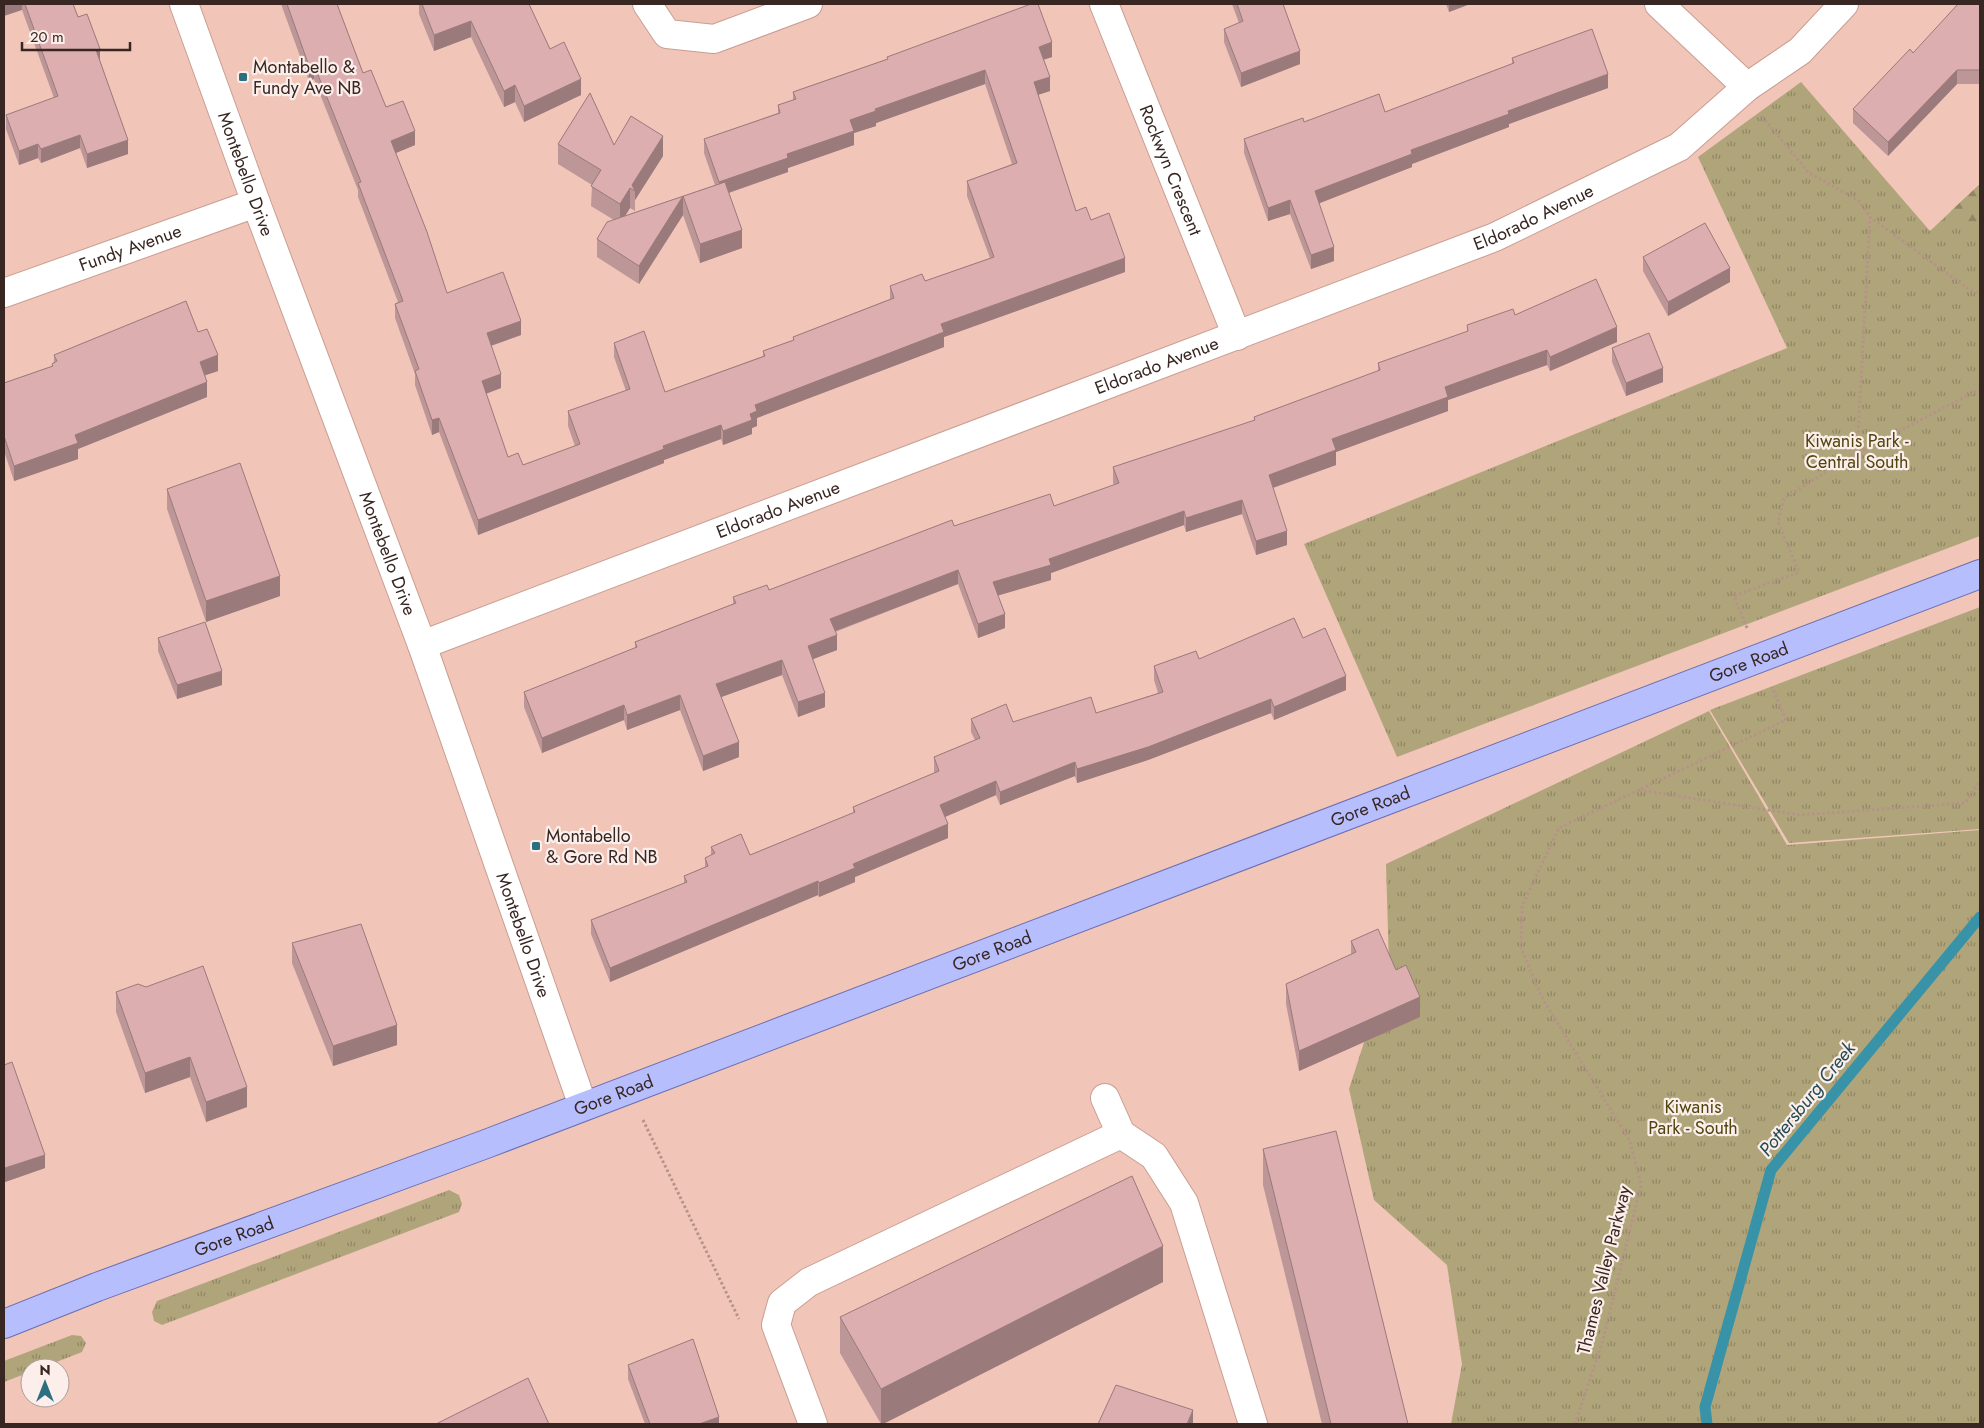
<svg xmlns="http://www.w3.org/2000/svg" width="1984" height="1428" font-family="Jost,sans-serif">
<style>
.grass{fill:url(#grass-tufts)}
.forest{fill:url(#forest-firs)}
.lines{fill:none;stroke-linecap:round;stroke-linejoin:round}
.stream{stroke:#3893a8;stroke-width:11}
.minor-casing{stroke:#c99e92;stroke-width:30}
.major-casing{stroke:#6a6daf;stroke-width:30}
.path{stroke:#b69388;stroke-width:3;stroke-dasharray:2.5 2.5;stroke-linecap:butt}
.minor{stroke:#fff;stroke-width:28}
.major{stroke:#b6befd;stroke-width:28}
.wall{fill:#bd9697}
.shaded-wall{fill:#9a7a7b}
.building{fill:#dcaeb0;stroke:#9a7a7b}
.poi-dot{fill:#2c7080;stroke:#fceeea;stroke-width:2}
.labels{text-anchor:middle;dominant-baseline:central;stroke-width:4.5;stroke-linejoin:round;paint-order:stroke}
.poi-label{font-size:18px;fill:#372622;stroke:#fceeea;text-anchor:start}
.street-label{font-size:18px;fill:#372622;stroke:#fceeea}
.park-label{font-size:18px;fill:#51450f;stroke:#fceeea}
.water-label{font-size:19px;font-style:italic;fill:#244c55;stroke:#fceeea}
</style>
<defs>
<pattern id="grass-tufts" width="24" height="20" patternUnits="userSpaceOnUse" patternTransform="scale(1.25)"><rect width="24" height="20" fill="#b0a57a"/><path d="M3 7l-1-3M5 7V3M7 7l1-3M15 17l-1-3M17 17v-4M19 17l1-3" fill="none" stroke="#908664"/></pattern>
<pattern id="forest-firs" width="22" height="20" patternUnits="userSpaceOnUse" patternTransform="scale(1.25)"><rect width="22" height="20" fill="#b0a57a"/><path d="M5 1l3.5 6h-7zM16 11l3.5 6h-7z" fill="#908664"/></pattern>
</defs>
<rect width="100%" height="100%" fill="#f1c5b8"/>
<!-- grass -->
<g class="grass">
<path d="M1801 82 1930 231 1980 184V536L1397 757 1304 544 1787 348 1698 157Z"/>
<path d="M1980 607V829L1789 843 1710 710Z"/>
<path d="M1709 711 1787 845 1980 830V1424H1451L1462 1364 1447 1265 1374 1200 1349 1089 1389 965 1386 864Z"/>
<path d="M449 1190 459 1195 462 1204 459 1212 162 1325 154 1321 152 1312 157 1301Z"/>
<path d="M72 1335 81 1336 86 1343 82 1352 41 1368H30V1372L4 1382V1361Z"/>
</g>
<!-- forest -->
<path class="forest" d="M1980 184V236L1951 211Z"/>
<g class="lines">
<!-- stream -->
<path class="stream" d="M1707 1424 1705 1407 1771 1170 1980 917"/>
<!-- minor casing -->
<g class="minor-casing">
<g id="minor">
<path id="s1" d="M184 4 256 203 422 645 583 1106"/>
<path d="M647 4 667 34 714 39 808 4"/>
<path id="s2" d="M1104 4 1237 336"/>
<path d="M1659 4 1747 87"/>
<path id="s3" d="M4 293 256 203"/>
<path id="s4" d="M422 645 1495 237 1679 147 1747 87 1800 51 1844 4"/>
<path d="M1121 1134 1154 1156 1184 1203 1253 1424"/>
<path d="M813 1424 776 1325 782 1303 809 1282 1121 1134 1105 1098"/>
</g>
</g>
<!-- major casing -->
<g class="major-casing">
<g id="major">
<path id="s5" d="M4 1324 97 1287 486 1144 1980 574"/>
</g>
</g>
<!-- path -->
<g class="path">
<path d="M1762 116 1808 172 1859 201 1870 217 1967 288 1980 294"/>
<path d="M1857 453 1870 218"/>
<path d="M1747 628 1734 596 1799 572 1778 522 1784 498 1857 453 1980 389"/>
<path d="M1639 790 1800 815 1965 803 1980 781"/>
<path d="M643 1120 739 1319"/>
<path d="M1575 1424 1603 1340 1641 1185 1630 1141 1541 996 1521 947 1522 906 1559 828 1786 720 1772 687"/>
</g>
<!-- minor -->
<use href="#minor" class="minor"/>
<!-- major -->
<use href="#major" class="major"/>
</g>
<!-- wall -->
<g class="wall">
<path d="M4 4H73L78 17 100 61 128 154 87 168 80 148 41 163 38 158 19 165 6 129V115L54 98 22 10Z"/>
<path d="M281 4H337L363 73 386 107 415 145 396 153 447 293 521 335 491 346 501 388 486 394 508 457 523 465 575 446 568 426V411L626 391 614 357V343L665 392 763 356V351L793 340V337L890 299V286L925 281 990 258 967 196V181L1012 164 985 84 876 123V126L854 133V145L788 168V172L729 193 742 248 700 263 683 215 639 284 597 257V239L614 220 591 206 592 185 558 164V144L614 145 663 156 635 200V211L630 208 625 216 715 185 704 153V139L778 113V105L793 100V92L887 59V57H1052L1043 60 1050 91 1038 95 1076 211 1091 220 1125 272 944 337V347L757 418V426L752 428V434L723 445 721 439 664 460V463L478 535 439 432 432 435 415 385V374L395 318V304L398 302 358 197V190L314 79 309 81Z"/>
<path d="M419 4H529L550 49 581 95 524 122 515 102 504 107 471 37 434 51 419 14Z"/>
<path d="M1232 4H1283L1300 64 1241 87 1224 42V29L1239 23Z"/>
<path d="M1446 4H1470L1449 12Z"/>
<path d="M1980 4V84H1957L1888 156 1853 123V109L1913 53Z"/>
<path d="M1512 58 1608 88 1509 124V127L1412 164V167L1319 203 1334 261 1311 269 1290 214 1268 221 1244 153V139L1304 122 1385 112 1512 64Z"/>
<path d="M1643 257 1730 282 1668 316 1643 271Z"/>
<path d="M1515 315 1617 342 1550 371 1547 365 1448 400V411L1336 452V465L1273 488 1287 545 1256 555 1242 514 1186 532 1184 525 1051 573V580L998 595 1005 628 978 638 958 584 835 632 837 650 813 659 825 707 798 717 782 675 721 697 739 757 703 771 680 710 627 730 624 720 542 753 524 707V692L635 648V642L733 604V597L769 590 954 526 1054 506 1114 485 1113 482V467L1254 421V417L1378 371V363L1467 332V325Z"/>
<path d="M198 332 218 371 205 375 207 397 78 449V459L14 481 4 451V383L52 366V364L54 362V355Z"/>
<path d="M1612 348 1663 382 1626 396 1612 362Z"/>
<path d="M167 489 280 596 206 622 167 509Z"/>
<path d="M158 638 222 685 177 699 158 651Z"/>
<path d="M1303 638 1346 690 1274 720 1271 713 1148 760 1077 783 1075 776 1000 805 996 795 945 817 948 838 855 877V882L819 897 818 895 610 982 591 934V920L684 883V876L705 867V858L711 855V847L750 855 853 813V807L934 773V757L975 740 971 732V719L1013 722 1096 713 1158 693 1154 680V666L1199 659Z"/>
<path d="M1351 941 1396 970 1420 1017 1299 1071 1286 1004V984L1351 955Z"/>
<path d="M292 943 397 1045 333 1066 292 963Z"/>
<path d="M116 992 247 1107 206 1122 190 1077 145 1093 116 1012Z"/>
<path d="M4 1065 45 1168 5 1182 4 1179Z"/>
<path d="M1263 1149 1408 1424H1322L1263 1185Z"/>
<path d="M1163 1282 883 1424H881L840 1353V1317Z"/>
<path d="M628 1365 719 1424H645L628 1379Z"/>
</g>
<!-- shaded-wall -->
<g class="shaded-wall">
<path d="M4 4H22V10L4 16Z"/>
<path d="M1449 4H1470L1449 12Z"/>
<path d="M471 21V37L434 51V35Z"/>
<path d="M1052 42V57L1039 61V47Z"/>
<path d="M100 49V63L96 50Z"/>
<path d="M1300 51V64L1241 87V73Z"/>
<path d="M314 65V79L309 81V66Z"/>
<path d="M985 70V84L876 123V126L854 133V145L788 168V172L719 196V182L787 154 850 120 875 109Z"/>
<path d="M1957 70V84L1888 156V142Z"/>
<path d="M1608 74V88L1509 124V127L1412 164V167L1315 205V191L1411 150 1508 111Z"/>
<path d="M1050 77V91L1034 96V82Z"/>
<path d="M581 79V95L524 122V106Z"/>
<path d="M515 85V102L504 107V91Z"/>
<path d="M415 131V145L391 155V141Z"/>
<path d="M80 135V148L41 163V149Z"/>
<path d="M663 136V156L635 200V191L632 185Z"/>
<path d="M128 140V154L87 168V154Z"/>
<path d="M38 144V158L19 165V151Z"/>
<path d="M630 188V208L620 224V204Z"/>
<path d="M683 196V215L639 284V266Z"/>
<path d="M1290 200V214L1268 221V208Z"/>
<path d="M742 230V248L700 263V244Z"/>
<path d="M1334 247V261L1311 269V255Z"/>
<path d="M1125 258V272L944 337V347L757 418V426L752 428V434L723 445V431L750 414 755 405 941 324Z"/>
<path d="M1730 268V282L1668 316V302Z"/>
<path d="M521 321V335L487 347V333Z"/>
<path d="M1617 327V342L1550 371V357Z"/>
<path d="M1547 350V365L1448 400V411L1336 452V465L1269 489V475L1332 439 1445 387Z"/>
<path d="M218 355V371L200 377V362Z"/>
<path d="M1663 368V382L1626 396V383Z"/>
<path d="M501 374V388L482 395V381Z"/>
<path d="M207 382V397L78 449V459L14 481V466L75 435Z"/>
<path d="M439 418V432L432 435V420Z"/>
<path d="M721 425V439L664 460V463L478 535V520L663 446Z"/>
<path d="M1242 500V514L1186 532V518Z"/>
<path d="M1184 511V525L1051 573V580L993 597V582L1049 559Z"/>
<path d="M1287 531V545L1256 555V541Z"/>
<path d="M958 570V584L830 633V619Z"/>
<path d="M280 576V596L206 622V601Z"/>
<path d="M1005 614V628L978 638V624Z"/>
<path d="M837 635V650L808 661V646Z"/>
<path d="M782 660V675L716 699V684Z"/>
<path d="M222 671V685L177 699V685Z"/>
<path d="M1346 676V690L1274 720V707Z"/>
<path d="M825 693V707L798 717V702Z"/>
<path d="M680 695V710L627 730V715Z"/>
<path d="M1271 699V713L1148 760 1077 783V769Z"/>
<path d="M624 705V720L542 753V738Z"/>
<path d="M739 742V757L703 771V756Z"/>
<path d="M1075 762V776L1000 805V792Z"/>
<path d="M996 781V795L940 819V805Z"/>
<path d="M948 824V838L855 877V882L819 897V883L853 864Z"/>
<path d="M818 881V895L610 982V968Z"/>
<path d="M1420 997V1017L1299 1071V1051Z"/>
<path d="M397 1025V1045L333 1066V1046Z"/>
<path d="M190 1057V1077L145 1093V1073Z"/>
<path d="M247 1087V1107L206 1122V1102Z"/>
<path d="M45 1155V1168L5 1182V1168Z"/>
<path d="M1163 1246V1282L883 1424H881V1389Z"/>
<path d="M1193 1410V1424H1187Z"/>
<path d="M719 1417V1424H699Z"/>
</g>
<!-- building -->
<g class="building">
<path d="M25 4H73L78 17 87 14 100 49 96 50 128 140 87 154 80 135 41 149 38 144 19 151 6 115 58 96Z"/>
<path d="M287 4H337L363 73 371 70 386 107 403 101 415 131 391 141 427 232 447 293 503 272 521 321 487 333 501 374 482 381 508 457 518 453 523 465 580 444 568 411 630 389 614 343 644 331 665 392 765 356 763 351 794 340 793 337 894 298 890 286 922 274 925 281 994 257 967 181 1017 163 985 70 875 109 876 111 850 120 854 131 787 154 788 158 719 182 704 139 780 113 778 105 796 99 793 92 888 59 887 57 1031 4H1038L1052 42 1039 47 1050 77 1034 82 1076 211 1086 207 1091 220 1109 213 1125 258 941 324 944 332 755 405 757 411 750 414 752 420 723 431 721 425 663 446 664 449 478 520 439 418 432 420 415 371 419 369 395 304 403 301 358 183 361 182 314 65 309 66Z"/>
<path d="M422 4H529L550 49 564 42 581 79 524 106 515 85 504 91 471 21 434 35Z"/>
<path d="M1237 4H1283L1300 51 1241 73 1224 29 1243 21Z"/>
<path d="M1958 4H1980V70H1957L1888 142 1853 109 1910 49 1913 53Z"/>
<path d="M1592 29 1608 74 1508 111 1509 114 1411 150 1412 154 1315 191 1334 247 1311 255 1290 200 1268 208 1244 139 1303 118 1304 122 1379 94 1385 112 1514 63 1512 58Z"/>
<path d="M590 93 614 145 631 116 663 136 632 185 635 191 630 188 620 204 591 186 601 170 558 144Z"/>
<path d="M725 182 742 230 700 244 683 196 639 266 597 239 607 222Z"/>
<path d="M1705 223 1730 268 1668 302 1643 257Z"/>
<path d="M1596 279 1617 327 1550 357 1547 350 1445 387 1448 397 1332 439 1336 450 1269 475 1287 531 1256 541 1242 500 1186 518 1184 511 1049 559 1051 565 993 582 1005 614 978 624 958 570 830 619 837 635 808 646 825 693 798 702 782 660 716 684 739 742 703 756 680 695 627 715 624 705 542 738 524 692 637 647 635 642 736 603 733 597 767 585 769 590 952 520 954 526 1050 494 1054 506 1119 483 1113 467 1255 420 1254 417 1380 370 1378 363 1468 331 1467 325 1513 309 1515 315Z"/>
<path d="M186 301 198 332 207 329 218 355 200 362 207 382 75 435 78 443 14 466 4 436V383L53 366 52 364 57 361 54 355Z"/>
<path d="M1649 333 1663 368 1626 383 1612 348Z"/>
<path d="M240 463 280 576 206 601 167 489Z"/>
<path d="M1294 618 1303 638 1325 628 1346 676 1274 707 1271 699 1148 747 1077 769 1075 762 1000 792 996 781 940 805 948 824 853 864 855 868 819 883 818 881 610 968 591 920 687 882 684 876 708 866 705 858 715 853 711 847 741 834 750 855 855 812 853 807 939 771 934 757 980 738 971 719 1006 704 1013 722 1091 697 1096 713 1163 692 1154 666 1196 651 1199 659Z"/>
<path d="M205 622 222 671 177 685 158 638Z"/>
<path d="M361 924 397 1025 333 1046 292 943Z"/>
<path d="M1378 929 1396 970 1406 965 1420 997 1299 1051 1286 984 1356 952 1351 941Z"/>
<path d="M203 966 247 1087 206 1102 190 1057 145 1073 116 992 138 984 146 987Z"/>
<path d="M12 1062 45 1155 5 1168 4 1166V1065Z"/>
<path d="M1336 1131 1408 1424H1331L1263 1149Z"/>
<path d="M1132 1176 1163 1246 881 1389 840 1317Z"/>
<path d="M693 1339 719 1417 699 1424H650L628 1365Z"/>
<path d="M528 1378 549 1424H436Z"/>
<path d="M1116 1385 1193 1410 1187 1424H1098Z"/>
</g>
<!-- markers -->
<g class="poi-dot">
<rect x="238" y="72" width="10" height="10" rx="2.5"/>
<rect x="531" y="841" width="10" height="10" rx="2.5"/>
</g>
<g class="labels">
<!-- poi labels -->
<g class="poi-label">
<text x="253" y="67">Montabello &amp;<tspan x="253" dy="21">Fundy Ave NB</tspan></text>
<text x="546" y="836">Montabello<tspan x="546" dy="21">&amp; Gore Rd NB</tspan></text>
</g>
<!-- street labels -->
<g class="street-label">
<text stroke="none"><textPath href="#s2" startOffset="179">Rockwyn Crescent</textPath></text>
<text stroke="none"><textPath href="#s1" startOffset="181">Montebello Drive</textPath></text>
<text stroke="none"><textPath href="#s4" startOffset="1191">Eldorado Avenue</textPath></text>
<text stroke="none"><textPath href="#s3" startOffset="134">Fundy Avenue</textPath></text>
<text stroke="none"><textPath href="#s4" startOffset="786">Eldorado Avenue</textPath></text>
<text stroke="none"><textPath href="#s4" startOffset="381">Eldorado Avenue</textPath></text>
<text stroke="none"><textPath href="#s1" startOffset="586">Montebello Drive</textPath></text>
<text stroke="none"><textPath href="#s5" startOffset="1866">Gore Road</textPath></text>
<text stroke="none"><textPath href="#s5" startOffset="1461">Gore Road</textPath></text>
<text stroke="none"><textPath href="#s1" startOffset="991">Montebello Drive</textPath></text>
<text stroke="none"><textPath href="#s5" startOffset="1056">Gore Road</textPath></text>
<text stroke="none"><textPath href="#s5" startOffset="651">Gore Road</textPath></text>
<text stroke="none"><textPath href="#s5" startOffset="246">Gore Road</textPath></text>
<text transform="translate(1604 1270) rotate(-76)">Thames Valley Parkway</text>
</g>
<!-- park labels -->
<g class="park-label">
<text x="1857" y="441">Kiwanis Park -<tspan x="1857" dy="21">Central South</tspan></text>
<text x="1693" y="1107">Kiwanis<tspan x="1693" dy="21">Park - South</tspan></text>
</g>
<!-- water labels -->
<g class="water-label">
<text transform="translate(1807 1099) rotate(-51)">Pottersburg Creek</text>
</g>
</g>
<!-- border -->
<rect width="1984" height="1428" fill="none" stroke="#372622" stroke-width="10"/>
<!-- north arrow -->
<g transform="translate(45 1383)"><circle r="24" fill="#fceeea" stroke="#ad9e9a"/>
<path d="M0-4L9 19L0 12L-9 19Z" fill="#2c7080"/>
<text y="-8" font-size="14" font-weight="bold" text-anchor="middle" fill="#372622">N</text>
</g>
<!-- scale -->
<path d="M22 42v8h108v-8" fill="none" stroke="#372622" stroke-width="2.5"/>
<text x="30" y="42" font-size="15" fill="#372622" stroke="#fceeea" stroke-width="4" paint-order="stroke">20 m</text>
</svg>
